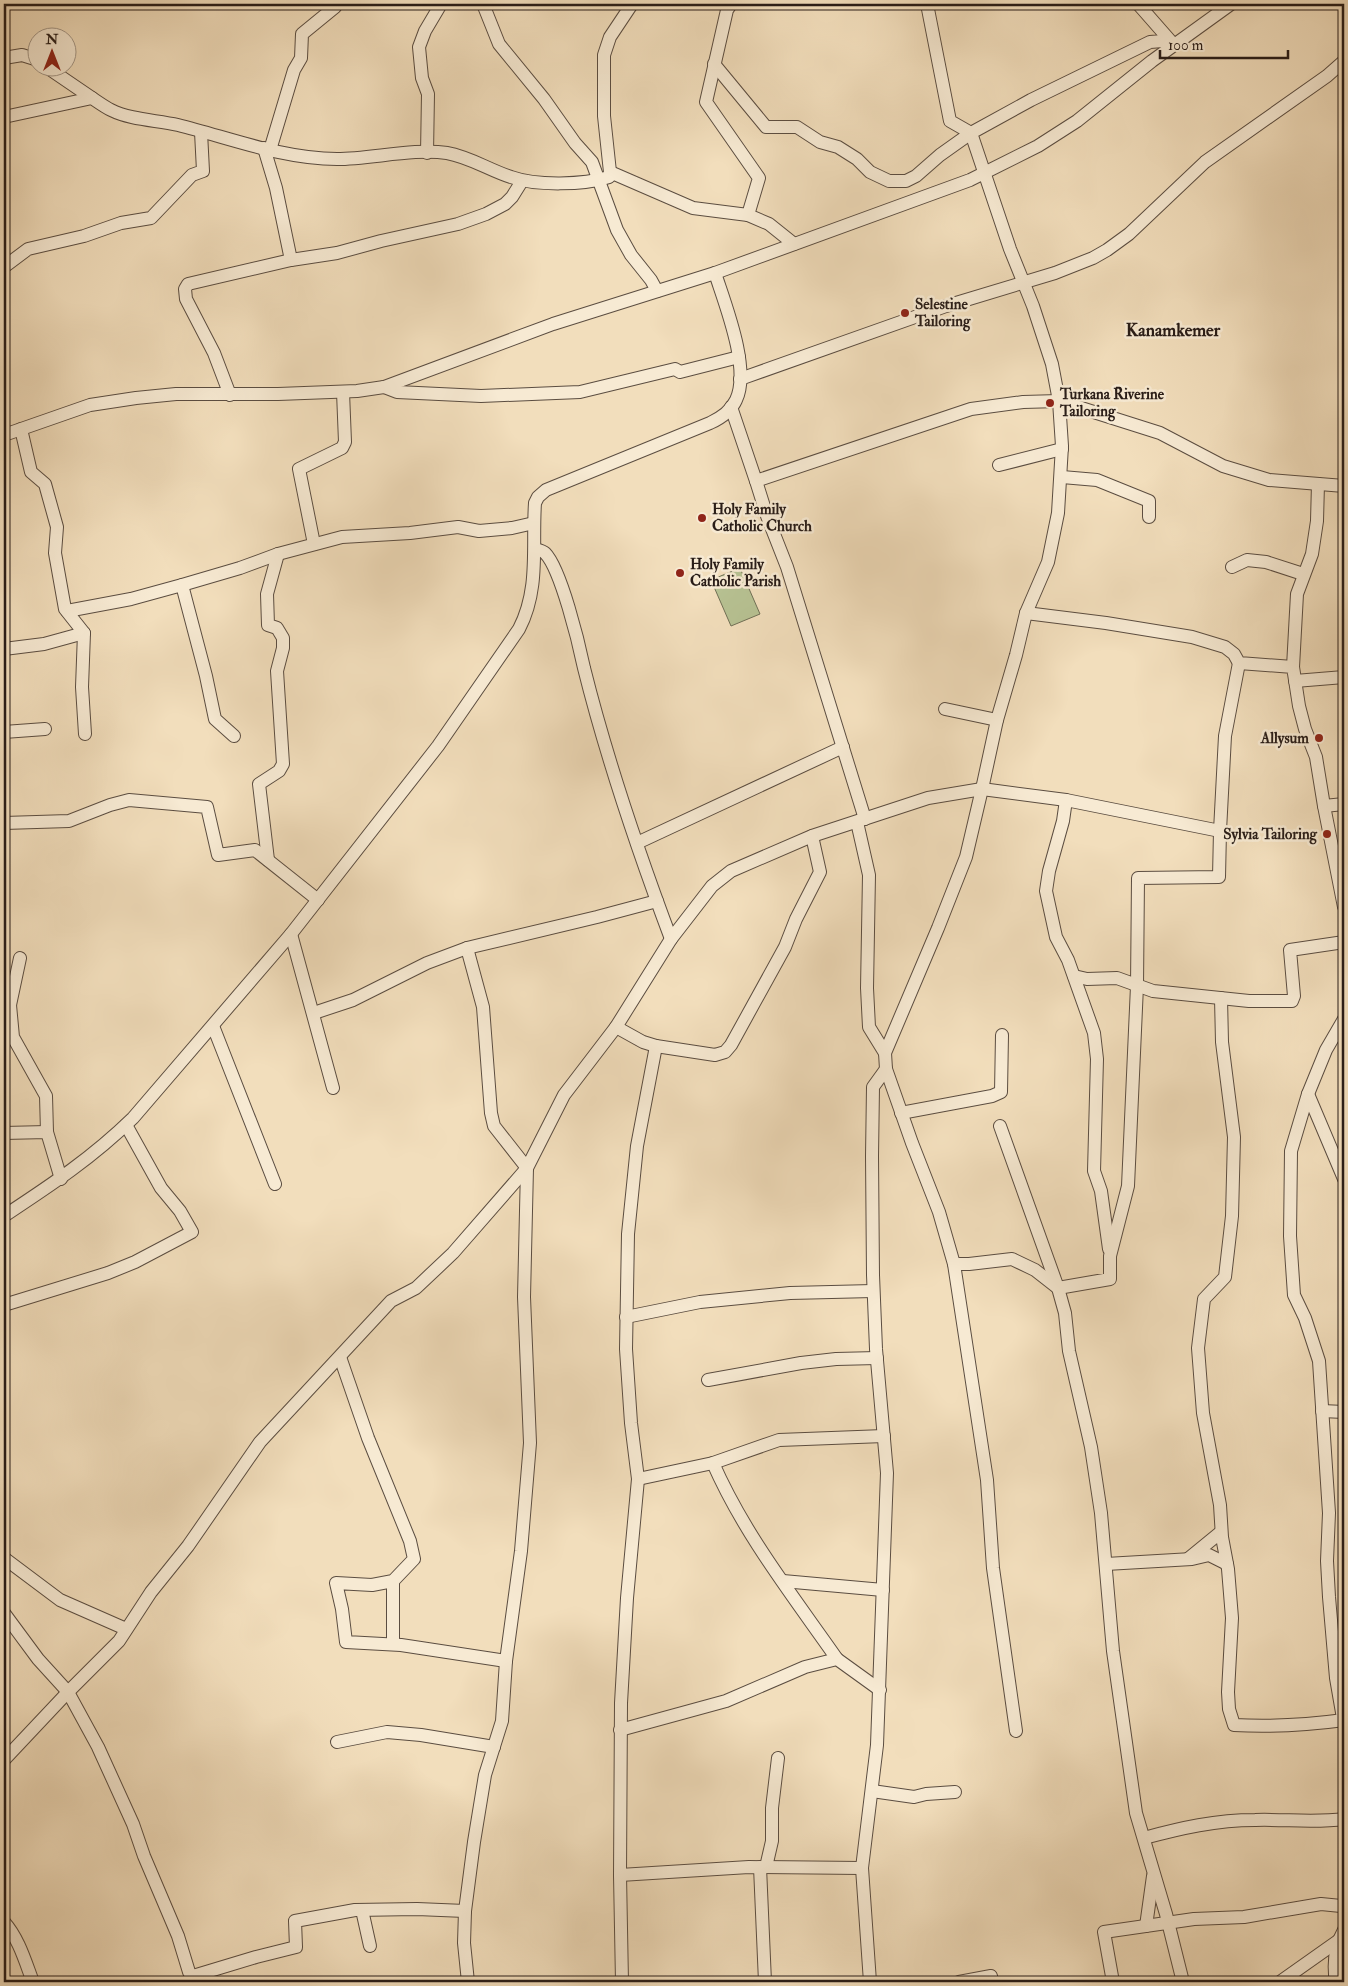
<svg xmlns="http://www.w3.org/2000/svg" width="1348" height="1986" font-family="'IM FELL Double Pica',serif">
<style>
.green{fill:#b7c293;stroke:#707056}
.lines{fill:none;stroke-linecap:round;stroke-linejoin:round}
.minor-casing{stroke:#5b4d41;stroke-width:14}
.minor{stroke:#f7ead3;stroke-width:12}
.poi-dot{fill:#8f2418;stroke:#f7ead3;stroke-width:2}
.labels{text-anchor:middle;dominant-baseline:central;stroke-width:5;stroke-linejoin:round;paint-order:stroke}
.poi-label{font-size:15px;font-weight:bold;fill:#291d18;stroke:#f7ead3;text-anchor:start}
.quarter-label{font-size:18px;font-weight:bold;fill:#291d18;stroke:#f7ead3}
</style>
<rect width="100%" height="100%" fill="#f2debc"/>
<filter id="stains"><feTurbulence type="fractalNoise" baseFrequency=".004" numOctaves="4"/><feColorMatrix values="0 0 0 0 .2 0 0 0 0 .09 0 0 0 0 .02 0 0 0 .5 -.17"/></filter>
<radialGradient id="worn" r=".72"><stop offset=".6" stop-color="#630" stop-opacity="0"/><stop offset="1" stop-color="#630" stop-opacity=".3"/></radialGradient>
<!-- green -->
<path class="green" d="M740 568 760 614 731 626 711 580Z"/>
<g class="lines">
<!-- minor casing -->
<g class="minor-casing">
<g id="minor">
<path d="M483 4 499 44 544 99 575 143 592 162 617 230 631 255 651 280 657 291"/>
<path d="M731 4 727 10 706 102 759 178 748 215 769 224 794 244"/>
<path d="M4 58 22 55 38 60"/>
<path d="M714 64 766 127H797L820 142 838 147 857 159 870 172 889 181H906L916 176 940 155 971 133 950 121 927 4"/>
<path d="M48 68 92 98"/>
<path d="M4 117 92 98C98 102 105 107 111 110 131 120 156 120 178 125 230 138 283 159 337 159 371 159 414 148 447 153 470 157 489 170 511 177 536 186 584 185 609 177L610 172 604 116V55L610 37 632 4"/>
<path d="M264 148 276 188 291 260"/>
<path d="M270 150 294 70 301 58 302 34 335 7 337 4"/>
<path d="M427 153 428 94 422 78 419 47 425 31 441 4"/>
<path d="M610 172 693 208 748 215"/>
<path d="M4 267 28 249 84 236 121 223 151 218 192 175 203 171 201 132"/>
<path d="M740 379 946 306 1055 273 1093 258 1107 250 1129 234 1205 162 1327 76 1344 61"/>
<path d="M384 387 397 392 481 396 580 392 675 369 680 372 739 357"/>
<path d="M230 395 214 353 186 299 185 289 188 284 291 260 337 253 381 241 458 224 486 214 505 204 512 197 522 181"/>
<path d="M731 407 756 481 971 409 1023 402 1059 401 1160 433 1223 466 1269 480 1344 486"/>
<path d="M21 429 31 472 45 484 57 527 55 553 65 609 84 633 82 687 85 734"/>
<path d="M4 435 90 405 136 398 176 394H278L357 391 384 387 553 324 715 273 970 180 1038 146 1077 121 1152 61 1231 4"/>
<path d="M999 465 1062 449"/>
<path d="M1062 477 1097 480 1149 501V517"/>
<path d="M756 481 767 516 787 567 865 819"/>
<path d="M314 544 299 469 342 448 345 442 343 392"/>
<path d="M535 549C539 550 543 551 545 553 561 569 579 644 584 668 607 760 638 851 671 939"/>
<path d="M1232 567 1247 560 1266 562 1303 574"/>
<path d="M182 585 206 676 215 719 234 736"/>
<path d="M67 611 131 599 182 585 240 568 278 554 342 537 410 533 458 527 479 531 512 528 534 523"/>
<path d="M1026 613 1106 623 1192 637 1225 647 1234 654 1239 663 1293 667 1299 706 1305 729 1316 757 1324 806 1344 907"/>
<path d="M4 649 44 644 84 633"/>
<path d="M1293 667 1297 594 1312 554 1317 521 1318 484"/>
<path d="M1295 681 1344 677"/>
<path d="M945 709 997 720"/>
<path d="M4 732 45 729"/>
<path d="M1066 800 1063 821 1049 871 1046 891 1056 937 1068 960 1094 1033 1097 1059 1094 1171 1101 1191 1109 1249"/>
<path d="M1324 806 1344 804"/>
<path d="M857 822 869 875 867 988 869 1027 885 1053"/>
<path d="M4 823 69 821 110 805 129 800 207 807 218 855 255 850 318 900"/>
<path d="M637 843 843 747"/>
<path d="M268 860 259 784 279 771 283 764 277 671 283 648V638L277 628 268 625 267 594 278 554"/>
<path d="M291 934 333 1088"/>
<path d="M467 948 483 1007 491 1113 494 1126 527 1168 524 1297 530 1443 521 1551 506 1661 502 1721 485 1775 474 1842 465 1911 464 1943 468 1982"/>
<path d="M1074 976 1087 979 1117 978 1153 991 1249 1001H1292L1294 996 1290 950 1344 942"/>
<path d="M1221 998 1222 1042 1234 1137 1232 1216 1225 1277 1204 1299 1198 1348 1203 1413 1220 1505 1222 1537 1228 1569 1232 1618 1228 1692 1229 1709 1234 1725C1271 1727 1307 1725 1344 1720"/>
<path d="M4 1005H10L20 958"/>
<path d="M10 1005 13 1037 46 1096 47 1132"/>
<path d="M314 1013 353 1000 427 963 467 948 597 917 657 901"/>
<path d="M1344 1019 1326 1050 1308 1094 1291 1151 1290 1236 1294 1295 1305 1318 1319 1361 1329 1513 1327 1561 1329 1597 1336 1678 1344 1724"/>
<path d="M213 1026 275 1184"/>
<path d="M616 1027 643 1042 656 1046 637 1146 628 1234 626 1349 631 1423 638 1479 627 1598 621 1703 620 1875 622 1982"/>
<path d="M656 1046 715 1055 725 1052 731 1045 785 947 796 919 820 872 812 836"/>
<path d="M1308 1094 1344 1179"/>
<path d="M901 1113 992 1096 1001 1092 1002 1035"/>
<path d="M1000 1126 1058 1288 1065 1313 1069 1351 1091 1447 1101 1513 1113 1651 1136 1813 1166 1914 1183 1982"/>
<path d="M4 1133 47 1132 61 1179"/>
<path d="M4 1216C51 1185 92 1158 133 1118L291 934 438 746 519 629C540 589 532 546 535 503L538 497 546 490 710 423C721 418 731 411 736 400 751 369 725 304 715 273"/>
<path d="M954 1264H969L1012 1259 1035 1270 1058 1288 1110 1279V1256L1128 1186 1137 986 1138 878 1219 877 1220 831"/>
<path d="M4 1305 108 1273 135 1262 192 1232 180 1211 161 1188 126 1125"/>
<path d="M626 1317 700 1302 790 1293 873 1291"/>
<path d="M340 1357 368 1438 410 1541 414 1559 393 1581 372 1585 336 1583 342 1609 346 1642 401 1645 506 1661"/>
<path d="M708 1380 801 1363 836 1359 877 1358"/>
<path d="M1322 1411 1344 1412"/>
<path d="M713 1463C744 1534 793 1596 837 1659"/>
<path d="M638 1479 713 1463 779 1440 884 1436"/>
<path d="M4 1558 60 1600 126 1629"/>
<path d="M1188 1559 1221 1532"/>
<path d="M1106 1564 1192 1559 1209 1555 1227 1564"/>
<path d="M783 1581 883 1590"/>
<path d="M4 1613 38 1659 68 1692 98 1747 133 1824 144 1856 178 1936 189 1972 197 1982"/>
<path d="M393 1644V1581"/>
<path d="M620 1730 726 1701 805 1667 837 1659 880 1690"/>
<path d="M1016 1731 993 1568 987 1480 954 1264 939 1212 912 1143 886 1069 885 1053 938 928 966 857 982 789 997 720 1016 655 1026 613 1048 562 1058 513 1062 446 1059 401 1052 364 1033 306 1010 249 971 133 1031 100 1150 42 1163 41 1174 45 1138 4"/>
<path d="M337 1742 387 1732 421 1735 494 1747"/>
<path d="M4 1760 68 1692 119 1641 151 1592 188 1546 260 1442 391 1301 416 1288 453 1253 527 1168 564 1095 616 1027 671 939 712 886 731 871 812 836 928 798 982 789 1066 800 1220 831 1225 736 1239 663"/>
<path d="M872 1791 914 1797 926 1794 955 1792"/>
<path d="M1144 1838C1181 1828 1216 1820 1255 1820 1285 1819 1314 1823 1344 1819"/>
<path d="M760 1867 765 1982"/>
<path d="M766 1867 772 1841V1808L778 1758"/>
<path d="M620 1875 749 1867 862 1868"/>
<path d="M362 1910 370 1946"/>
<path d="M4 1922C19 1939 25 1961 33 1982"/>
<path d="M1146 1926 1153 1876"/>
<path d="M193 1976 256 1957 296 1947 295 1921 355 1910 417 1909 465 1911"/>
<path d="M870 1982 862 1868 877 1745 887 1473 876 1349 873 1275 872 1156 873 1087 886 1069"/>
<path d="M959 1982 991 1976 992 1982"/>
<path d="M1113 1982 1104 1932 1194 1919 1244 1917 1321 1904 1341 1906 1344 1909"/>
<path d="M1280 1982 1338 1941"/>
<path d="M1336 1982C1333 1964 1335 1946 1344 1930"/>
</g>
</g>
<!-- minor -->
<use href="#minor" class="minor"/>
</g>
<!-- markers -->
<g class="poi-dot">
<circle cx="905" cy="313" r="5"/>
<circle cx="1050" cy="403" r="5"/>
<circle cx="702" cy="518" r="5"/>
<circle cx="680" cy="573" r="5"/>
<circle cx="1319" cy="738" r="5"/>
<circle cx="1327" cy="834" r="5"/>
</g>
<g class="labels">
<!-- poi labels -->
<g class="poi-label">
<text x="915" y="304">Selestine<tspan x="915" dy="17">Tailoring</tspan></text>
<text x="1060" y="394">Turkana Riverine<tspan x="1060" dy="17">Tailoring</tspan></text>
<text x="712" y="509">Holy Family<tspan x="712" dy="17">Catholic Church</tspan></text>
<text x="690" y="564">Holy Family<tspan x="690" dy="17">Catholic Parish</tspan></text>
<text x="1309" y="738" text-anchor="end">Allysum</text>
<text x="1317" y="834" text-anchor="end">Sylvia Tailoring</text>
</g>
<!-- quarter labels -->
<g class="quarter-label">
<text x="1173" y="330">Kanamkemer</text>
</g>
</g>
<!-- margin -->
<rect width="1348" height="1986" fill="none" stroke="#f2debc" stroke-width="20"/>
<rect x="5" y="5" width="1338" height="1976" fill="none" stroke="#291d18" stroke-width="2.5"/>
<rect x="10" y="10" width="1328" height="1966" fill="none" stroke="#291d18"/>
<!-- north arrow -->
<g transform="translate(52 52)"><circle r="24" fill="#f7ead3" stroke="#a59888"/>
<path d="M0-4L9 19L0 12L-9 19Z" fill="#8f2418"/>
<text y="-8" font-size="14" font-weight="bold" text-anchor="middle" fill="#291d18">N</text>
</g>
<!-- scale -->
<path d="M1160 50v8h128v-8" fill="none" stroke="#291d18" stroke-width="2.5"/>
<text x="1168" y="50" font-size="15" fill="#291d18" stroke="#f7ead3" stroke-width="4" paint-order="stroke">100 m</text>
<rect width="100%" height="100%" filter="url(#stains)"/>
<rect width="100%" height="100%" fill="url(#worn)"/>
</svg>
